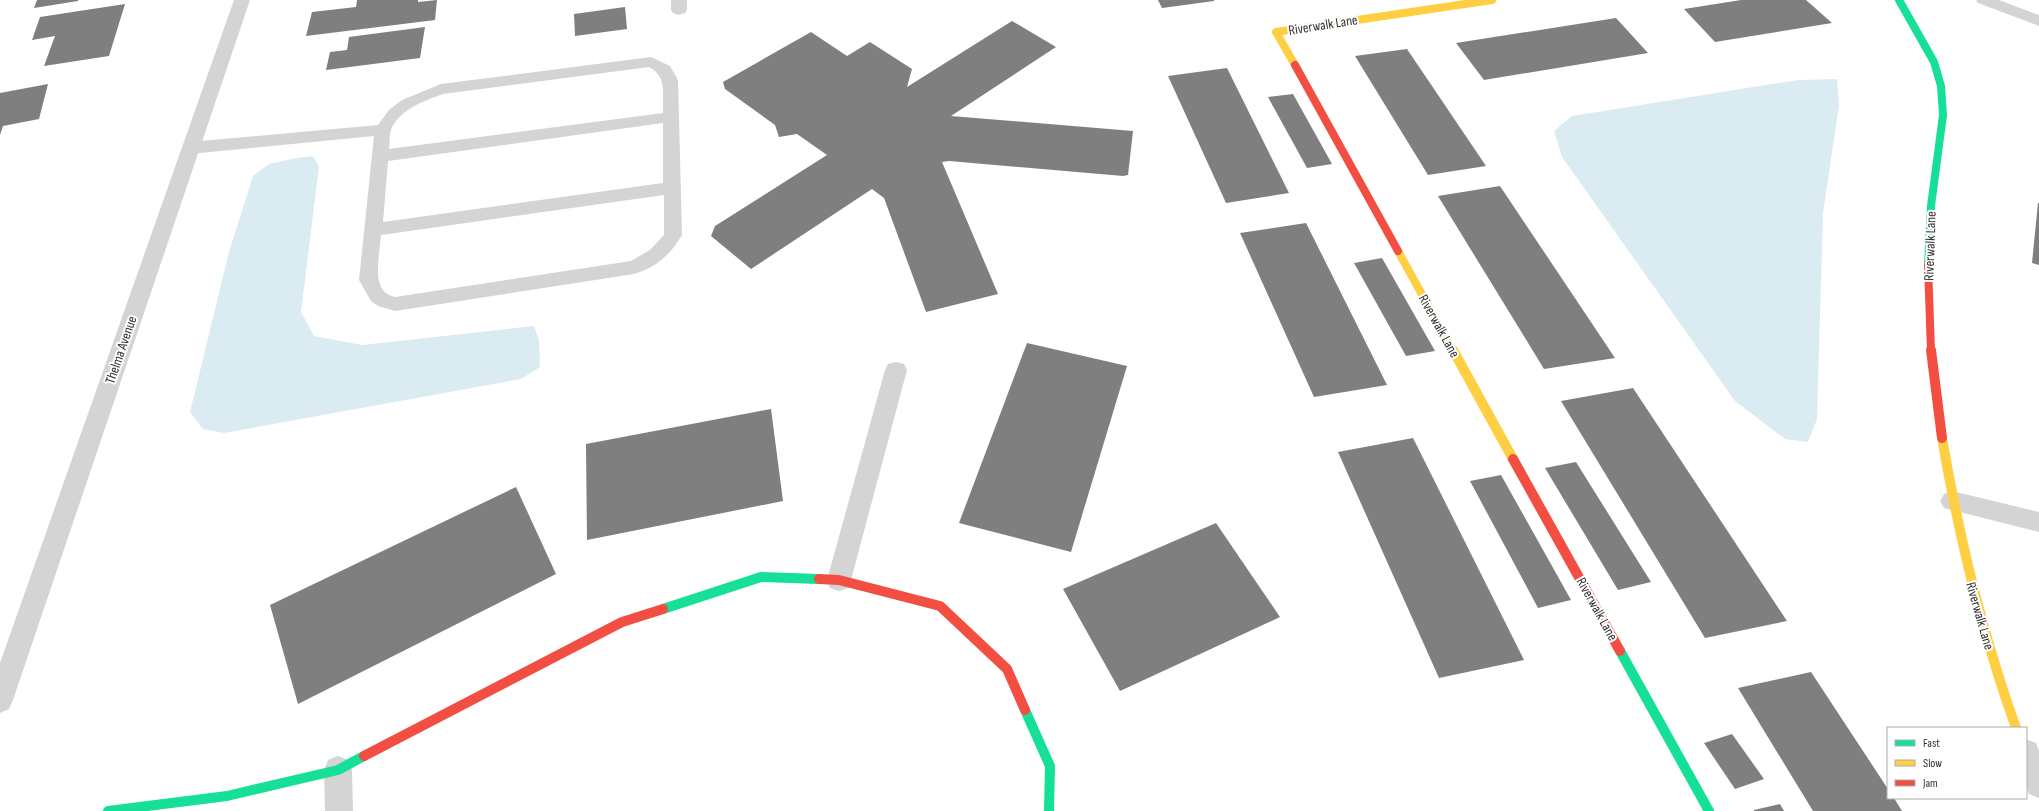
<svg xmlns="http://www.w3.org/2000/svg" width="2039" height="811" font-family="'Sofia Sans Condensed',sans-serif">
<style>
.water{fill:#dbebf2}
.building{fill:#7f7f7f}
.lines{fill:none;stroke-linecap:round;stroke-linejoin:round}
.lane{fill:#d4d4d4;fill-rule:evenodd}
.street{fill:#d4d4d4;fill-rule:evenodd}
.fast-far1{stroke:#16e098;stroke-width:8}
.fast{stroke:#16e098;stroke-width:10}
.slow-far1{stroke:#ffcf43;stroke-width:8}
.slow{stroke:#ffcf43;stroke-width:10}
.jam-far1{stroke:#f24e42;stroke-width:8}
.jam{stroke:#f24e42;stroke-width:10}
.labels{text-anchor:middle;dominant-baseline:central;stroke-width:4;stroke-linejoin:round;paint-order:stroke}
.street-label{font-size:14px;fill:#303030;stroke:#fff}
</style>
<rect width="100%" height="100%" fill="#fff"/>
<!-- water -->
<g class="water">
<path d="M1837 79 1839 106 1823 213 1817 419 1808 442 1785 439 1735 401 1562 157 1554 131 1572 116 1798 80Z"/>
<path d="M313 156 319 167 301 312 314 336 362 345 534 326 539 340 540 367 521 379 224 433 203 429 190 412 229 252 253 176 269 164 297 158Z"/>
</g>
<!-- building -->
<g class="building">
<path d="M37 0H78V1L34 8Z"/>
<path d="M357 0H418V2L437 0 435 20 306 36 312 12 356 7Z"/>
<path d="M1158 0H1214V1L1162 8Z"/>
<path d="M1741 0H1806L1832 23 1715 42 1684 9Z"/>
<path d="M125 4 109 56 44 66 55 36 32 40 40 17Z"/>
<path d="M625 7 627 29 575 36 574 14Z"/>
<path d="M1616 18 1648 53 1484 80 1456 43Z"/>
<path d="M1012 21 1056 47 951 116 1133 131 1128 175 1123 176 949 161 942 162 998 294 926 312 884 198 872 189 751 269 711 236 715 226 827 155 797 134 779 137 775 125 725 89 723 82 811 32 847 56 870 42 912 69 907 87Z"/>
<path d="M425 27 420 58 326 70 330 52 347 50 349 37Z"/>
<path d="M1407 49 1486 166 1428 175 1355 56Z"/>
<path d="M1227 68 1289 193 1226 203 1168 76Z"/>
<path d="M48 84 39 119 3 126 0 135V93Z"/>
<path d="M1293 94 1332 164 1307 168 1268 97Z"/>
<path d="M1500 186 1615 358 1544 369 1438 196Z"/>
<path d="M2038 203H2039V265L2032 263Z"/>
<path d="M1306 223 1387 385 1314 397 1240 233Z"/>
<path d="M1382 258 1435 351 1406 356 1354 263Z"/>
<path d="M1027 343 1127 366 1071 552 959 523Z"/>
<path d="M1633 388 1787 621 1705 638 1561 401Z"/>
<path d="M771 409 783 501 587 540 586 444Z"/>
<path d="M1413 438 1524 660 1439 678 1338 452Z"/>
<path d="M1576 462 1651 582 1618 590 1545 468Z"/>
<path d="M1501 475 1571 600 1538 608 1470 481Z"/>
<path d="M516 487 556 574 298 704 270 605Z"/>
<path d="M1216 523 1280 617 1120 691 1063 589Z"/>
<path d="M1811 672 1888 789V798H1894L1902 811H1813L1738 688Z"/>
<path d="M1732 734 1764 779 1735 789 1704 743Z"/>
<path d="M1780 804 1784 811H1754V810Z"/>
</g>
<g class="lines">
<!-- lane -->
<path class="lane" d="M651 57 670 66 678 80 682 235C670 255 657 267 634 274L395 311 378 306 371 301 359 280 374 136 190 154 184 152 182 148 184 144 190 142 378 125 389 110 402 100 441 84ZM649 67C668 77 662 94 663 113L389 149C390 143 389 136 391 130 398 110 426 100 443 94ZM663 123V183L383 222 388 161ZM664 195V235L650 250 631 261 395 297C369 292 380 254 381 235Z"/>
<!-- street -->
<g class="street">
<path d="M234 0H250L13 700 9 709 0 713V663Z"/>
<path d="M671 0H687V10L685 13 679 15 673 13 671 10Z"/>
<path d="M1976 0H1999L2039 15V26L1978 3Z"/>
<path d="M896 362 904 364 907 370 851 580 848 588 839 591 830 588 827 580 885 370 888 364Z"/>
<path d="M1952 491 2039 512V532L1944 508 1940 501 1944 494Z"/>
<path d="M2026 739 2036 743 2039 751V798L2029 794 2026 786Z"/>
<path d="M338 756 348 760 352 770 353 811H325L324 770 328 760Z"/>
</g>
<!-- fast-far1 -->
<path class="fast-far1" d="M1899 0 1934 62 1941 86 1943 115 1931 206 1928 265"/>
<!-- fast -->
<g class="fast">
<path d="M663 609 761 577 819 579"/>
<path d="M1620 651 1709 811"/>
<path d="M1025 710 1050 766 1049 811"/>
<path d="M108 811 227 796 338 770 364 756"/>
</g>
<!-- slow-far1 -->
<g class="slow-far1">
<path d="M1295 65 1276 32 1492 0"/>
<path d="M1398 251 1453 351"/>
</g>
<!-- slow -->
<g class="slow">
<path d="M1453 350 1513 459"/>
<path d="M1942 438C1959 537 1982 633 2016 728"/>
</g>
<!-- jam-far1 -->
<g class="jam-far1">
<path d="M1295 65 1398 251"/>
<path d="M1928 265 1931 351"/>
</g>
<!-- jam -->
<g class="jam">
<path d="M1931 350 1942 438"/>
<path d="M1513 459 1620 651"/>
<path d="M819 579 839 580 940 606 1007 669 1025 710"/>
<path d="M364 756 622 622 663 609"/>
</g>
</g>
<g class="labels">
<!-- street labels -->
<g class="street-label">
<text transform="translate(1323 25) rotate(-9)">Riverwalk Lane</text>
<text transform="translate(1930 246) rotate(-88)">Riverwalk Lane</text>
<text transform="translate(1439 326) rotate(61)">Riverwalk Lane</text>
<text transform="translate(121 350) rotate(-71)">Thelma Avenue</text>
<text transform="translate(1597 609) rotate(61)">Riverwalk Lane</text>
<text transform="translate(1980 616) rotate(74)">Riverwalk Lane</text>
</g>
</g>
<!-- legend -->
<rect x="1887" y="727" width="140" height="72" fill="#ffffff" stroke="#acacac"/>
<rect x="1895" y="740" width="20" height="6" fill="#16e098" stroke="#acacac"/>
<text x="1923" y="747" font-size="12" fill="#303030">Fast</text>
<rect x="1895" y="760" width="20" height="6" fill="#ffcf43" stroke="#acacac"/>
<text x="1923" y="767" font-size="12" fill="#303030">Slow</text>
<rect x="1895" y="780" width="20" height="6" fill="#f24e42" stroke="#acacac"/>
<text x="1923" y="787" font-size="12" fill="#303030">Jam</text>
</svg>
